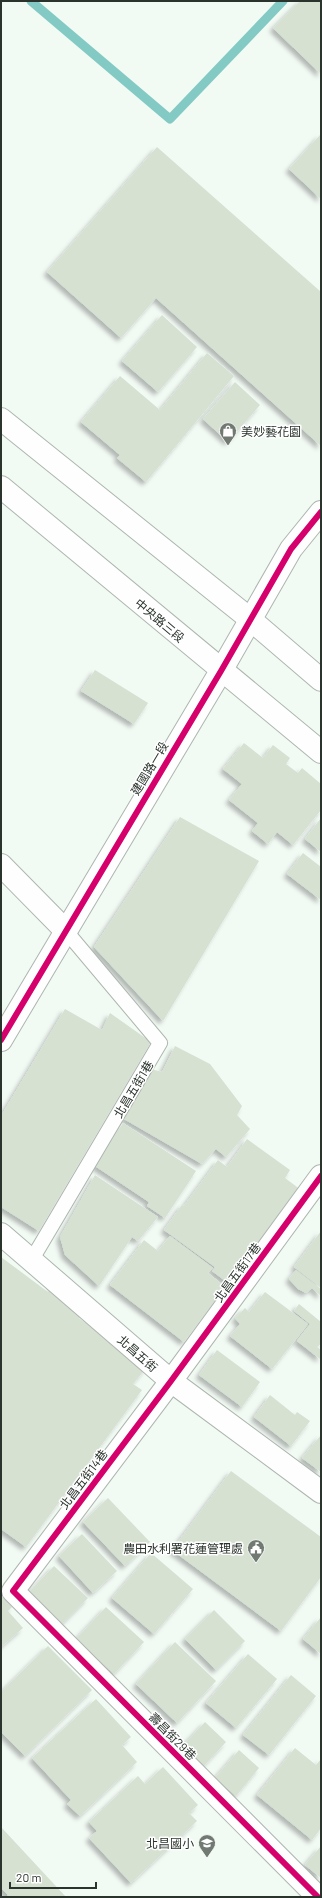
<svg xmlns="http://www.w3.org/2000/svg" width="322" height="1898" font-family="Barlow,'Noto Sans TC',sans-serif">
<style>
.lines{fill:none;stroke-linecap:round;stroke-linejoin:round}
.stream{stroke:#84cac4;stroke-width:9}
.building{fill:#d6e1d1;filter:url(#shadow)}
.lane-casing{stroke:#aeb6b0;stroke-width:16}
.street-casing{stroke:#aeb6b0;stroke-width:24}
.secondary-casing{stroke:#aeb6b0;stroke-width:24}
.lane{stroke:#fdfefd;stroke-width:14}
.street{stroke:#fdfefd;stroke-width:22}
.secondary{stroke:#fdfefd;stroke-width:22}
.cycleway-casing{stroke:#fff;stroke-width:8}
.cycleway{stroke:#d6006c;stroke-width:6}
.labels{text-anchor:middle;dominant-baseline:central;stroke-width:3;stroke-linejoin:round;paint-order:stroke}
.poi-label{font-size:12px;fill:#2a332c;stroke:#fff;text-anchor:end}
.street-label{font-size:12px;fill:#2a332c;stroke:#fff}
</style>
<defs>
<filter id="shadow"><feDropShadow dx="-3.5" dy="3.5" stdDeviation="2" flood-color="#0004"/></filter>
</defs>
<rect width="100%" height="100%" fill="#f2faf4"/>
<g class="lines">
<!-- stream -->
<path class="stream" d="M31 1 170 119 283 1"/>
</g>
<!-- building -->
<g class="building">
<path d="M300 1H321V74L273 28Z"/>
<path d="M321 134V199L289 169Z"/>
<path d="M157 147 321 292V446L156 298 121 338 47 272Z"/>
<path d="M162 315 197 347 158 392 122 361Z"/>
<path d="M207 353 234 376 146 482 117 458 120 455 81 422 120 376 160 410Z"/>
<path d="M235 382 260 405 228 442 203 419Z"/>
<path d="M95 670 148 703 134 724 81 691Z"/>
<path d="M244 743 263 758 273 745 290 758 286 764 298 773 302 768 321 784V810L293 845 277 832 268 844 252 831 258 823 229 800 242 784 223 769Z"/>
<path d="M180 817 259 861 163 1021 94 947Z"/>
<path d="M321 818V852L305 839Z"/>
<path d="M303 853 321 867V900L287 874Z"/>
<path d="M65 1009 102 1030 110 1013 151 1042 39 1231 1 1207V1116Z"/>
<path d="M175 1046 210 1064 242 1106 237 1115 250 1129 226 1157 216 1149 202 1164 124 1119 151 1069 162 1072Z"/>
<path d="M123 1123 196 1171 165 1218 147 1206 149 1202 95 1166Z"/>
<path d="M247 1139 290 1170 285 1178 301 1190 232 1286 212 1271 215 1267 164 1230 182 1205 184 1206 218 1160 227 1167Z"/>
<path d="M95 1175 158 1217 138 1241 132 1237 99 1286 65 1255 60 1237Z"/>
<path d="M321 1231V1288L294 1267Z"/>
<path d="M170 1236 213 1268 208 1273 225 1287 184 1342 110 1285 144 1240 158 1251Z"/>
<path d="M1 1257 48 1292 52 1287 83 1311 79 1318 146 1368 133 1384 142 1390 26 1547 1 1529Z"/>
<path d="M296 1270 321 1289V1296L312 1288 306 1293 298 1289 289 1279Z"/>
<path d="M265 1292 308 1324 272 1369 230 1336 240 1324 235 1318 245 1308 249 1312Z"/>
<path d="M299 1304 321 1322V1344L317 1347 321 1350 320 1359 297 1341 310 1324 294 1311Z"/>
<path d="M217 1350 260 1382 242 1407 199 1375Z"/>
<path d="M270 1395 295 1415 297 1412 310 1421 291 1446 254 1417Z"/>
<path d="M321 1435V1472L302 1458Z"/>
<path d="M231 1471 321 1537V1577L281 1631 172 1550Z"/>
<path d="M108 1498 150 1542 125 1566 83 1522Z"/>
<path d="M82 1534 117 1571 93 1593 59 1556Z"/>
<path d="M151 1553 193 1589 154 1634 112 1598Z"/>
<path d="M54 1566 88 1598 61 1625 28 1593Z"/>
<path d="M1 1595 12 1607 8 1611 23 1628 1 1647Z"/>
<path d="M106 1607 144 1642 114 1674 76 1639Z"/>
<path d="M214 1610 245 1641 216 1670 185 1639Z"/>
<path d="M321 1617V1654L303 1639Z"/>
<path d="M175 1642 216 1681 177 1723 136 1684Z"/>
<path d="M48 1646 92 1690 25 1756 1 1732V1692Z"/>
<path d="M248 1654 277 1679 236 1728 206 1703Z"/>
<path d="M291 1675 316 1696 269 1755 243 1735Z"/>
<path d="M96 1699 131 1737 122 1745 137 1762 80 1816 67 1804 71 1800 32 1758Z"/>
<path d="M205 1722 226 1742 202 1768 180 1749Z"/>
<path d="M295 1748 316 1765 321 1759V1828L312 1840 257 1795Z"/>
<path d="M239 1750 259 1768 236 1796 215 1778Z"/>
<path d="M163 1767 198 1805 189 1813 197 1821 131 1883 89 1838 97 1831 89 1822 138 1776 145 1784Z"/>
<path d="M1 1827 66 1897H6L8 1895 1 1888Z"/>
<path d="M321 1846V1878L305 1865Z"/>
</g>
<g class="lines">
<!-- lane casing -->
<g class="lane-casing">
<path id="lane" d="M31 1261 160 1043 65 930"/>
</g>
<!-- street casing -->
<g class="street-casing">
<g id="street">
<path d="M1 865 65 930"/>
<path d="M1 1234 171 1381 321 1492"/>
<path d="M318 1897 13 1591 171 1381 321 1176"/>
</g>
</g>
<!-- secondary casing -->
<g class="secondary-casing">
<g id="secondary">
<path d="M1 419 250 619 321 680"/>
<path d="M1 487 321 752"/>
<path d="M1 1040 221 671 291 549 321 512"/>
</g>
</g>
<!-- lane -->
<use href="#lane" class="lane"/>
<!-- street -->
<use href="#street" class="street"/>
<!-- secondary -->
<use href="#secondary" class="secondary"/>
<!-- cycleway casing -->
<g class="cycleway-casing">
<g id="cycleway">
<path d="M1 1040 221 671 291 549 321 512"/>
<path d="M318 1897 13 1591 171 1381 321 1176"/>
</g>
</g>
<!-- cycleway -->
<use href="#cycleway" class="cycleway"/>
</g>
<!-- icons -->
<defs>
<g id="shop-pin" transform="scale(0.9)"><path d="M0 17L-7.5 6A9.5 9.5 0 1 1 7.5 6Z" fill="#707972" stroke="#fff"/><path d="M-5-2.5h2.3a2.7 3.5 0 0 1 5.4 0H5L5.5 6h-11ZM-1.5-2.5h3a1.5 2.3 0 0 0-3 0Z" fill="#fff"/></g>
<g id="civic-pin" transform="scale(0.9)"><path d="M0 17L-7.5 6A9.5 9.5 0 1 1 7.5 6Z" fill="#707972" stroke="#fff"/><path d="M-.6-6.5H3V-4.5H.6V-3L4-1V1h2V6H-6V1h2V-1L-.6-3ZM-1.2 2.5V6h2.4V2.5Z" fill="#fff"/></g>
<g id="school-pin" transform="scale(0.9)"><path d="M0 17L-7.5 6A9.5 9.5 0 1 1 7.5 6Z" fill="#707972" stroke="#fff"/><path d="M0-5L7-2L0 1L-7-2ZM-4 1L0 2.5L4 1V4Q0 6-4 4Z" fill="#fff"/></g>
</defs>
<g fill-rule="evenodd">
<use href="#shop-pin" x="228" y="431"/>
<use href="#civic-pin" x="256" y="1548"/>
<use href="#school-pin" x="207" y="1843"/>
</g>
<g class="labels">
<!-- poi labels -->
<g class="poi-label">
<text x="241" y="431" text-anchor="start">美妙藝花園</text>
<text x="243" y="1548">農田水利署花蓮管理處</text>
<text x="194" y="1843">北昌國小</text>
</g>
<!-- street labels -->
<g class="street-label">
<text transform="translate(160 620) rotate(40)">中央路三段</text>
<text transform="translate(149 768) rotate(-59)">建國路一段</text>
<text transform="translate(133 1089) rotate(-59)">北昌五街1巷</text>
<text transform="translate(237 1272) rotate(-54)">北昌五街17巷</text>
<text transform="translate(138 1353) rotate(41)">北昌五街</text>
<text transform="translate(83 1479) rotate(-53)">北昌五街14巷</text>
<text transform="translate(173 1736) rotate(45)">壽昌街29巷</text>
</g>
</g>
<!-- border -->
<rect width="322" height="1898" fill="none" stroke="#2a332c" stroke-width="4"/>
<!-- scale -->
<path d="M10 1882v6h86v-6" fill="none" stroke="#2a332c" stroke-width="2"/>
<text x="16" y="1882" font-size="12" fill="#2a332c" stroke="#ffffff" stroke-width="3" paint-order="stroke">20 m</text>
</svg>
